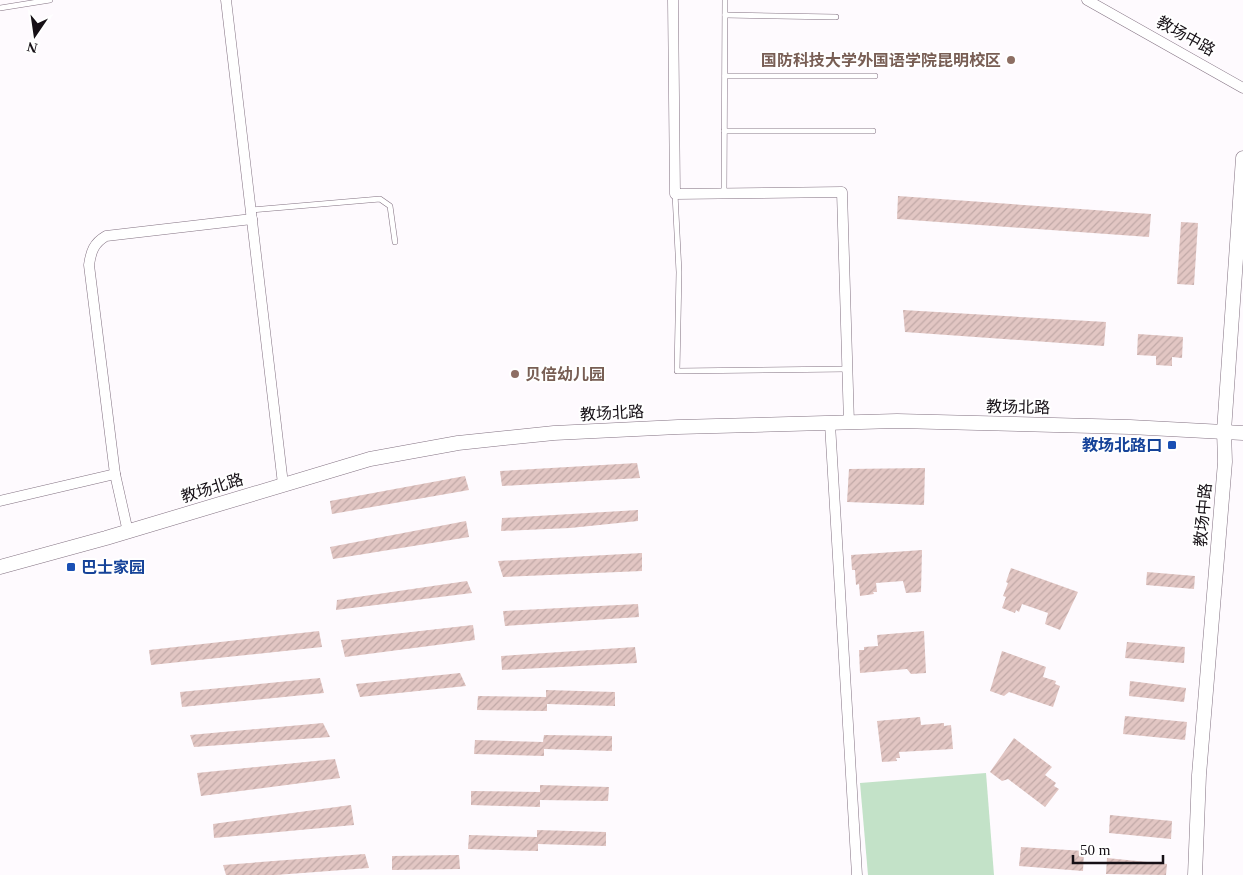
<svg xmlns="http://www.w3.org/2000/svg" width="1243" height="875" font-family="'Times New Roman','Noto Sans SC',serif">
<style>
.garden{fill:#c3e2c8}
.building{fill:url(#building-hatch)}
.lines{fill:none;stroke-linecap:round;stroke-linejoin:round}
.lane-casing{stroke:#837282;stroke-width:6}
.street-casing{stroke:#837282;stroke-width:11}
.secondary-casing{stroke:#837282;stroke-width:15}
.lane{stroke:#fff;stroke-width:5}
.street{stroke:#fff;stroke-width:10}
.secondary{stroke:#fff;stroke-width:14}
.education-dot{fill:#8d6e63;stroke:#fff;stroke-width:2}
.transit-dot{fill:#1a4fb4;stroke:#fff;stroke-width:2}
.labels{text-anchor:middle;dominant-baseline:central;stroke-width:4;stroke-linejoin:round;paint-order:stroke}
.street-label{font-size:16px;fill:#161016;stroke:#fff}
.education-label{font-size:16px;font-weight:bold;fill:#785e54;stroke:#fff;text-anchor:end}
.transit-label{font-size:16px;font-weight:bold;fill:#164399;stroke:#fff;text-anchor:end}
</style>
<defs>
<pattern id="building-hatch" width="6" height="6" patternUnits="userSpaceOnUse" patternTransform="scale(1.25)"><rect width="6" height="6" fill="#e2c6c3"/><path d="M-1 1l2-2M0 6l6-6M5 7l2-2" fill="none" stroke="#c1a9a7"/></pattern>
</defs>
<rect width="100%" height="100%" fill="#fefafe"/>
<!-- garden -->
<path class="garden" d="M986 773 994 875H868L860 783Z"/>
<!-- building -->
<g class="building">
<path d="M898 196 1151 214 1149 237 897 219Z"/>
<path d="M1181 222 1198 223 1194 285 1177 284Z"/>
<path d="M903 310 1106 322 1104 346 905 332Z"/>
<path d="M1138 334 1183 337 1182 358 1172 357V366L1156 365V356L1137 355Z"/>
<path d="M637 463 640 478 502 486 500 471Z"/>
<path d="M925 468 924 505 847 502 849 469Z"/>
<path d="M465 476 469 490 332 514 330 501Z"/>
<path d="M638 510V521L570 528 501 531 502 518Z"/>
<path d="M466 521 469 537 333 559 330 547Z"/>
<path d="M922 550 921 592 906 593 903 581 876 583 877 592H873L874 594 860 596 859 584 856 585 855 570H852L851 555Z"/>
<path d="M642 553V571L503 577 498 561Z"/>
<path d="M1011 568 1078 592 1060 630 1045 624 1048 613 1022 604 1019 612 1016 610 1015 613 1002 608 1006 597 1003 596 1008 583 1006 582Z"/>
<path d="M1147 572 1195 576 1194 589 1146 585Z"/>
<path d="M467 581 472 593 336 610 337 600Z"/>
<path d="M638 604 639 617 505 626 503 611Z"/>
<path d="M473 625 475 640 345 657 341 640Z"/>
<path d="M319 631 322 647 151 665 149 650Z"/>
<path d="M924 631 926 673 911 674 907 669 860 673 859 650H864V647L878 646 877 635Z"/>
<path d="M1127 642 1185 647 1184 663 1125 658Z"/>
<path d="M635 647 637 663 502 670 501 656Z"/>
<path d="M1002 651 1046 667 1043 677 1056 681 1055 684 1060 686 1053 707 1009 692 1004 696 990 691Z"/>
<path d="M460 673 466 686 360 697 356 684Z"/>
<path d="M320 678 324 693 182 707 180 692Z"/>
<path d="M1130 681 1186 688 1184 702 1129 696Z"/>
<path d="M546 690 615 692V706L547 704V711L477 710 478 696 546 697Z"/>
<path d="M1125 716 1187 722 1185 740 1123 734Z"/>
<path d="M920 717 921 725 944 723V726L951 725 953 749 899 752 900 758H896L897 761 882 762 877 721Z"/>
<path d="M323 723 330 737 194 747 190 735Z"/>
<path d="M544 735 612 736V751L544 749V756L474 754 475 740 543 742Z"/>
<path d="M1014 738 1052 767 1045 775 1056 783 1054 786 1059 789 1045 807 1008 779 1002 781 990 772Z"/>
<path d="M335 759 340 778 201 796 197 773Z"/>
<path d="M540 785 609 787 608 801 540 800V807L471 805V791L540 792Z"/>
<path d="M351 805 354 825 214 838 213 824Z"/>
<path d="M1110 815 1172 821 1171 839 1109 833Z"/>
<path d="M537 830 606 832V846L538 844V851L468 849 469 835 537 837Z"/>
<path d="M1021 847 1084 851 1083 871 1019 866Z"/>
<path d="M365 854 369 868 276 875H226L223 865Z"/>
<path d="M459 855 460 869 392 870V856Z"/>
<path d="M1107 858 1167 864 1166 875 1106 874Z"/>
</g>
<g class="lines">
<!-- lane casing -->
<g class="lane-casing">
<g id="lane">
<path d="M0 8 50 0"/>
<path d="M725 15 836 17"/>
<path d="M725 76H875"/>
<path d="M724 131H873"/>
<path d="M724 193 725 0"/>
<path d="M675 194 679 272 677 371 847 369"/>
<path d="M251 210 380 199 390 206 395 242"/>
</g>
</g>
<!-- street casing -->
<g class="street-casing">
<g id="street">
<path d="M226 0 283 484"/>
<path d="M673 0 675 194 842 192 849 423"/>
<path d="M1087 0 1243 88"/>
<path d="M830 424 857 875"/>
<path d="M0 501 115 474"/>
<path d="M128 532 115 474 89 265C91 251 94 243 106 236L252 219"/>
</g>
</g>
<!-- secondary casing -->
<g class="secondary-casing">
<g id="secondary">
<path d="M0 567 106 538 370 459 458 443 554 433 678 427 897 421 1130 427 1243 433"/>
<path d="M1195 875 1199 775 1225 462 1224 431 1243 158"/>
</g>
</g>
<!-- lane -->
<use href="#lane" class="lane"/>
<!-- street -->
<use href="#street" class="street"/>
<!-- secondary -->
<use href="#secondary" class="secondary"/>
</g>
<!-- markers -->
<g class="education-dot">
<circle cx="1011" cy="60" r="5"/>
<circle cx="515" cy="374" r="5"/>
</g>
<g class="transit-dot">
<rect x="1167" y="440" width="10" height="10" rx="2.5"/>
<rect x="66" y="562" width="10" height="10" rx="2.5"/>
</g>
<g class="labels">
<!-- street labels -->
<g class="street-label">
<text transform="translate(1186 36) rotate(29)">教场中路</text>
<text transform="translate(1018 407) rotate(1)">教场北路</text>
<text transform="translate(612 413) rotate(-3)">教场北路</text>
<text transform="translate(212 488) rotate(-17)">教场北路</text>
<text transform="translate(1203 515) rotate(-85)">教场中路</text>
</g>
<!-- education labels -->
<g class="education-label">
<text x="1001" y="60">国防科技大学外国语学院昆明校区</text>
<text x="525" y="374" text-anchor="start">贝倍幼儿园</text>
</g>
<!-- transit labels -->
<g class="transit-label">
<text x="1162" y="445">教场北路口</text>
<text x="81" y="567" text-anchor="start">巴士家园</text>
</g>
</g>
<!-- north arrow -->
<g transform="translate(35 35) rotate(193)" stroke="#ffffff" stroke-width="4" paint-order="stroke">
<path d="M0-4L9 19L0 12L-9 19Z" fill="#161016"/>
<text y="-8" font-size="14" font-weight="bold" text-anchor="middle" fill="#161016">N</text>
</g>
<!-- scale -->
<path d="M1073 855v8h90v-8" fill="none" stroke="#161016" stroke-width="2.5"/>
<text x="1080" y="855" font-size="15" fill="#161016" stroke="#ffffff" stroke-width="4" paint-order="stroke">50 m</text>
</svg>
